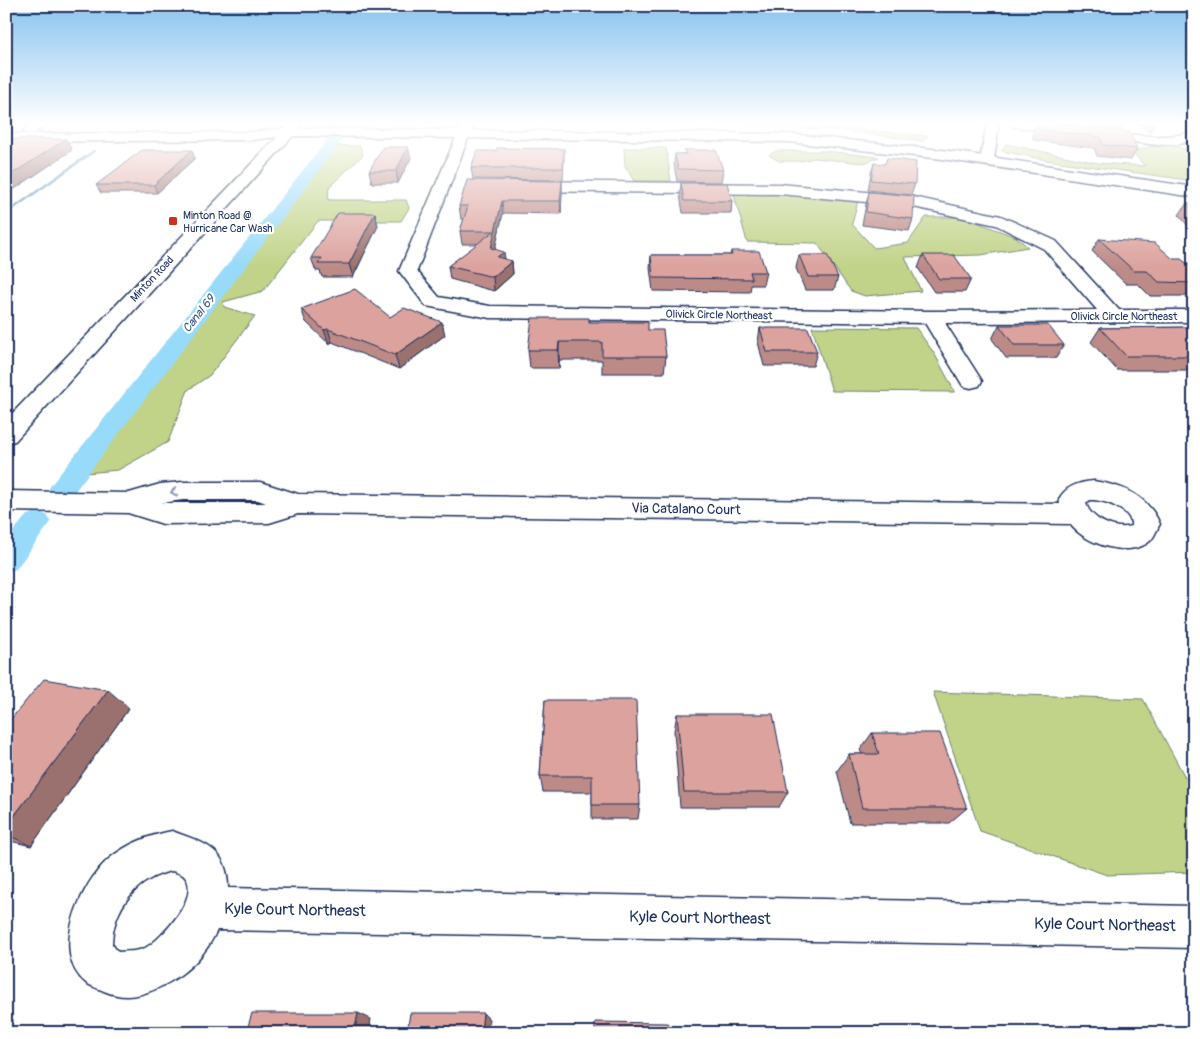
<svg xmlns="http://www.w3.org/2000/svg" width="1200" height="1039" font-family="Pangolin,sans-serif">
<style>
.green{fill:#c1d388;stroke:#6e8173}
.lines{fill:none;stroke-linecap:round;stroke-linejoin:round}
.stream{fill:#6596bb;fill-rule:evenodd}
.canal{fill:#97daf9;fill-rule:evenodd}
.street-casing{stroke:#1b2f5e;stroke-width:3}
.secondary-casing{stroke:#1b2f5e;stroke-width:3}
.street{fill:#fff;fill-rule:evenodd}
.secondary{fill:#fff;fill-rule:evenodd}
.wall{fill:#bd8b87;stroke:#1b2f5e}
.shaded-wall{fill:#9a716e;stroke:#1b2f5e}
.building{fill:#dca29d;stroke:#1b2f5e}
.oneway{stroke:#8d97ae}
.poi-dot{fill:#c8321e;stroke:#fff;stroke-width:2}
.labels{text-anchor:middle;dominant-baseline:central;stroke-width:4.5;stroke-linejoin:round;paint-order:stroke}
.far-poi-label{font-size:11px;fill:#1b2f5e;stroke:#fff;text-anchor:start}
.far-street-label{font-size:11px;fill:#1b2f5e;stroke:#fff}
.far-water-label{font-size:12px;font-style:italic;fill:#3a5a85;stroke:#fff}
.street-label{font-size:14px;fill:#1b2f5e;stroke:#fff}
.near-street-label{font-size:16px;fill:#1b2f5e;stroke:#fff}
</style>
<rect width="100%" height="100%" fill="#fff"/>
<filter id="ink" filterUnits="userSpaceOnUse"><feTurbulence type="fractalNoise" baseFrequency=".02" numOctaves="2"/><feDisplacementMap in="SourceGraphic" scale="10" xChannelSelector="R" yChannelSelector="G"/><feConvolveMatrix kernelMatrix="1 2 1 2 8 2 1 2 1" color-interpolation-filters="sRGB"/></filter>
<g filter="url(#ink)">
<!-- green -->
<g class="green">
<path d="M746 123H795L928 136 923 141 835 130 756 126Z"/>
<path d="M1006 144 1098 163 1145 166 1133 153C1152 143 1175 142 1194 154V181L1046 160 1002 151Z"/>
<path d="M336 146H360L363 155 329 187 328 200H406L409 208 401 221H318L263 291 223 302 224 307 255 316 210 375 188 390 168 442 118 470 86 473Z"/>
<path d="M624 148H666L671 181H634L625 166Z"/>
<path d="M776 151H826L879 157 864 163 814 158 801 161H779L769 155Z"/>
<path d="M733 191 774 192 858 201 852 224 874 248 908 243 926 217H963L1016 237 1028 247 981 255 905 257 921 291 865 296 851 291 817 243 747 242Z"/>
<path d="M812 327 916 328 934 353 955 392 832 391Z"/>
<path d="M933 692 1143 699 1194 794V872L1107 875 980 831Z"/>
</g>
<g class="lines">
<!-- stream -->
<path class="stream" d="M93 150 96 151 6 215V212Z"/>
<!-- canal -->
<g class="canal">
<path d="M337 133 344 137 342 140 69 499 60 501 51 499 47 492 51 485 332 134Z"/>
<path d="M37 512 47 515 51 522 16 569 6 572V540L27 515Z"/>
</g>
<!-- street casing -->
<g class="street-casing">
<g id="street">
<path d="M33 123H47L35 133H25L24 130Z"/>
<path d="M462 123H474L417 271 439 297 490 306 931 311 1097 310 1044 249 996 225 909 206 780 194 523 191 515 186 523 181 780 184 909 196 1001 216 1056 241 1119 310H1194V322L945 323 982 381 979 386 971 388 963 386 925 323 490 318 426 306 399 271Z"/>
<path d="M987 123H999L994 160 987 164 980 160Z"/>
<path d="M1009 123C1070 116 1133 147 1194 132V140L1179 144 1157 145 1015 127Z"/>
<path d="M1094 481C1124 486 1147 495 1160 524 1157 529 1154 538 1150 541 1129 559 1085 544 1070 524L298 514 269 523 163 524 128 513 6 511V491L129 493 160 484 183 482H260L298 494 1060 504 1059 499C1066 486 1079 482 1094 481ZM183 500H258L266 503H161ZM1090 500C1103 499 1133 510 1131 526 1115 531 1090 519 1086 503Z"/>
<path d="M172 831C204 843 228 848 228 888L1194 906V948L217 930C206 955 186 974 162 986 142 996 125 1000 104 991 99 989 91 986 86 983 49 954 81 882 110 858 127 844 150 835 172 831ZM172 871C175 872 180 873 183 875 204 893 161 940 145 948 136 952 127 951 118 952L112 944C113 909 136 878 172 871Z"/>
</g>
</g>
<!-- secondary casing -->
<g class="secondary-casing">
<path id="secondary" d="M290 123H300V128L789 134 942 150 1194 187V197L942 159 789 142 293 136 15 441 6 443V420L277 137 252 140 6 142V134L252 132 286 128Z"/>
</g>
<!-- street -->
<use href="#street" class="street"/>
<!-- secondary -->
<use href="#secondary" class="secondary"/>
</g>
<!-- wall -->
<g class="wall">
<path d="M1037 123H1124L1120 130 1137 149 1131 160 1097 156 1094 148 1033 140V131Z"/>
<path d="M1135 123H1155L1151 131Z"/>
<path d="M564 149V160L563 180 473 179 471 168 496 151Z"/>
<path d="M72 150 10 192H6V156Z"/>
<path d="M685 150 723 170 721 182 677 181 674 165 675 154H685Z"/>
<path d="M195 158 157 193H101L96 185Z"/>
<path d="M411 158 398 183H372L369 171Z"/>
<path d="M874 163 915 184 911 195 868 190 871 173Z"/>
<path d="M562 181V193L561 214 503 213 495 249 505 260 512 261 513 274 494 291 450 279 448 266 478 244H462L460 231 464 219H461L459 206Z"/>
<path d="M681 183 732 201 731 213H683L680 195Z"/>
<path d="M869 192 913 219 909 231 862 225 866 204Z"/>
<path d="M1187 203H1194V233L1179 215Z"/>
<path d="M375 213 378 226 353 277H322L320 271H316L311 258Z"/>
<path d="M1099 239 1173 259 1194 269V296H1150L1138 284H1126L1092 251Z"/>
<path d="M731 251 766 272 763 285H751L750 292 653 291 650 268 651 255H730Z"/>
<path d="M799 255 838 277 834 290H805L796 268Z"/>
<path d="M923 255 971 279 965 292H934L918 268Z"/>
<path d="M301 309 390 317 445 335 399 369 332 342 329 344 306 322Z"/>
<path d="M589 322 648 330 666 356 664 373H602V360H559V368H530L528 350Z"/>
<path d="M999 325 1064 345 1056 358H1006L992 339Z"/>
<path d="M1194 327V374H1192L1188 370H1117L1091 342 1100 328Z"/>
<path d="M760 328 817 352 813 366H764L758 342Z"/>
<path d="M545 700 640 805 638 819H592V792H543L540 776Z"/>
<path d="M129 708 31 846 6 840V725Z"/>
<path d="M677 714 788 792 779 807H680L674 731Z"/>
<path d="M872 733 967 808 949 823H850L837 771 849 754H862L860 750Z"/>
</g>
<!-- shaded-wall -->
<g class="shaded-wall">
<path d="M66 139 72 150 10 192 6 186V178Z"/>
<path d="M408 147 411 158 398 183 396 171Z"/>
<path d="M192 150 195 158 157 193 154 185Z"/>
<path d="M562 181V193L561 214 560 201Z"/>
<path d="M502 201 503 213 492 261 491 248Z"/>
<path d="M375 213 378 226 353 277 349 264Z"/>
<path d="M504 252 506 265 497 257Z"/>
<path d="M512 261 513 274 494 291 493 277Z"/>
<path d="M442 322 445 335 399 369 395 355Z"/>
<path d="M328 329 332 342 329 344 324 330Z"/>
<path d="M559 342V368L558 350Z"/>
<path d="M108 690 129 708 31 846 6 834V827Z"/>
<path d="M358 1013 371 1019 369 1033H354Z"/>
<path d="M483 1013 489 1019 488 1033H481Z"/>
</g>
<!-- building -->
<g class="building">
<path d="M1038 123H1056L1130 132 1137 149 1103 145 1100 137 1038 129Z"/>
<path d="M8 139H66L6 178V156H10Z"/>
<path d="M383 147H408L396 171H369Z"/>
<path d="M497 148 564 149 563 168H471L477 151H496Z"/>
<path d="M142 150H192L154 185H96Z"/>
<path d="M685 150H716L723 170 678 169 675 154H686Z"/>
<path d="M887 158 916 162 915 184 871 180 874 163 885 164Z"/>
<path d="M467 180 562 181 560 201H502L491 248 504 252 497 257 512 261 493 277 448 266 494 231H460L468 206H459Z"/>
<path d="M681 183H727L732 201H684Z"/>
<path d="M869 192 914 196 913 219 866 212Z"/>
<path d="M1187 203H1194V211Z"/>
<path d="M338 213H375L349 264H318L322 258H311Z"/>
<path d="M1099 239 1155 243 1173 259H1181L1194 269V283L1159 282 1147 271H1134Z"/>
<path d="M731 251H759L766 272H750L752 279 653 278 651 255H732Z"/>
<path d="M799 255H827L838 277H808Z"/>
<path d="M923 255H954L971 279H939Z"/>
<path d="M355 289 390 317 404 308 442 322 395 355 328 329 324 330 301 309Z"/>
<path d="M532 318H589V322H648V330H663L666 356H602V342H559L558 350H528Z"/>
<path d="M999 325H1048L1064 345H1014Z"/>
<path d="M1194 327V356H1126L1100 328Z"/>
<path d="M760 328H808L817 352H767Z"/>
<path d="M44 679 108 690 6 827V725Z"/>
<path d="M545 700H636L640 805H592V776H540Z"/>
<path d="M677 714H773L788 792H684Z"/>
<path d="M872 733H940L967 808H862L849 754H879Z"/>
<path d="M252 1013H358L354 1033H246Z"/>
<path d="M410 1013H483L481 1033H407Z"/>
<path d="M595 1022 668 1023V1033H595Z"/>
<path d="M966 1032H1098L1099 1033H966Z"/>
</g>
<!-- one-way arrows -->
<defs><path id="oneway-chevron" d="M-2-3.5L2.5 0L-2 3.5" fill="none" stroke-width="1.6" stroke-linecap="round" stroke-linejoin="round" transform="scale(1.25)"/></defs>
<use class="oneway" href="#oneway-chevron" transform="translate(174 492) rotate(172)"/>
</g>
<!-- sky -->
<linearGradient id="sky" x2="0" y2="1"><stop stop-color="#87c3ef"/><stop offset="0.46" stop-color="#fff"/><stop offset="1" stop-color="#fff" stop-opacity="0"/></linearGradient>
<rect width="1200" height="268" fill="url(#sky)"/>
<!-- markers -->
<rect class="poi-dot" x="168" y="216" width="10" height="10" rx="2.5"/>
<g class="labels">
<!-- far-poi labels -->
<g class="far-poi-label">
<text x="183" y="215">Minton Road @<tspan x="183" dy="13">Hurricane Car Wash</tspan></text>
</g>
<!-- far-street labels -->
<g class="far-street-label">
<text transform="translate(152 279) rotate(-47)">Minton Road</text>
<text transform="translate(719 315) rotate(1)">Olivick Circle Northeast</text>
<text x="1124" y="316">Olivick Circle Northeast</text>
</g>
<!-- far-water labels -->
<g class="far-water-label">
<text transform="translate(199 314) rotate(-52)">Canal 69</text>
</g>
<!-- street labels -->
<g class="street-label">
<text transform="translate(686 509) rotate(1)">Via Catalano Court</text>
</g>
<!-- near-street labels -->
<g class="near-street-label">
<text transform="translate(295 910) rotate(1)">Kyle Court Northeast</text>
<text transform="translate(700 918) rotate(1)">Kyle Court Northeast</text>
<text transform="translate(1105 925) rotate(1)">Kyle Court Northeast</text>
</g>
</g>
<!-- margin -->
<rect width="1200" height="1039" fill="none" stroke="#fff" stroke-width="25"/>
<rect x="12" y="12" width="1175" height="1014" fill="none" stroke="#1b2f5e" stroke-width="2" filter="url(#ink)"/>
</svg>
